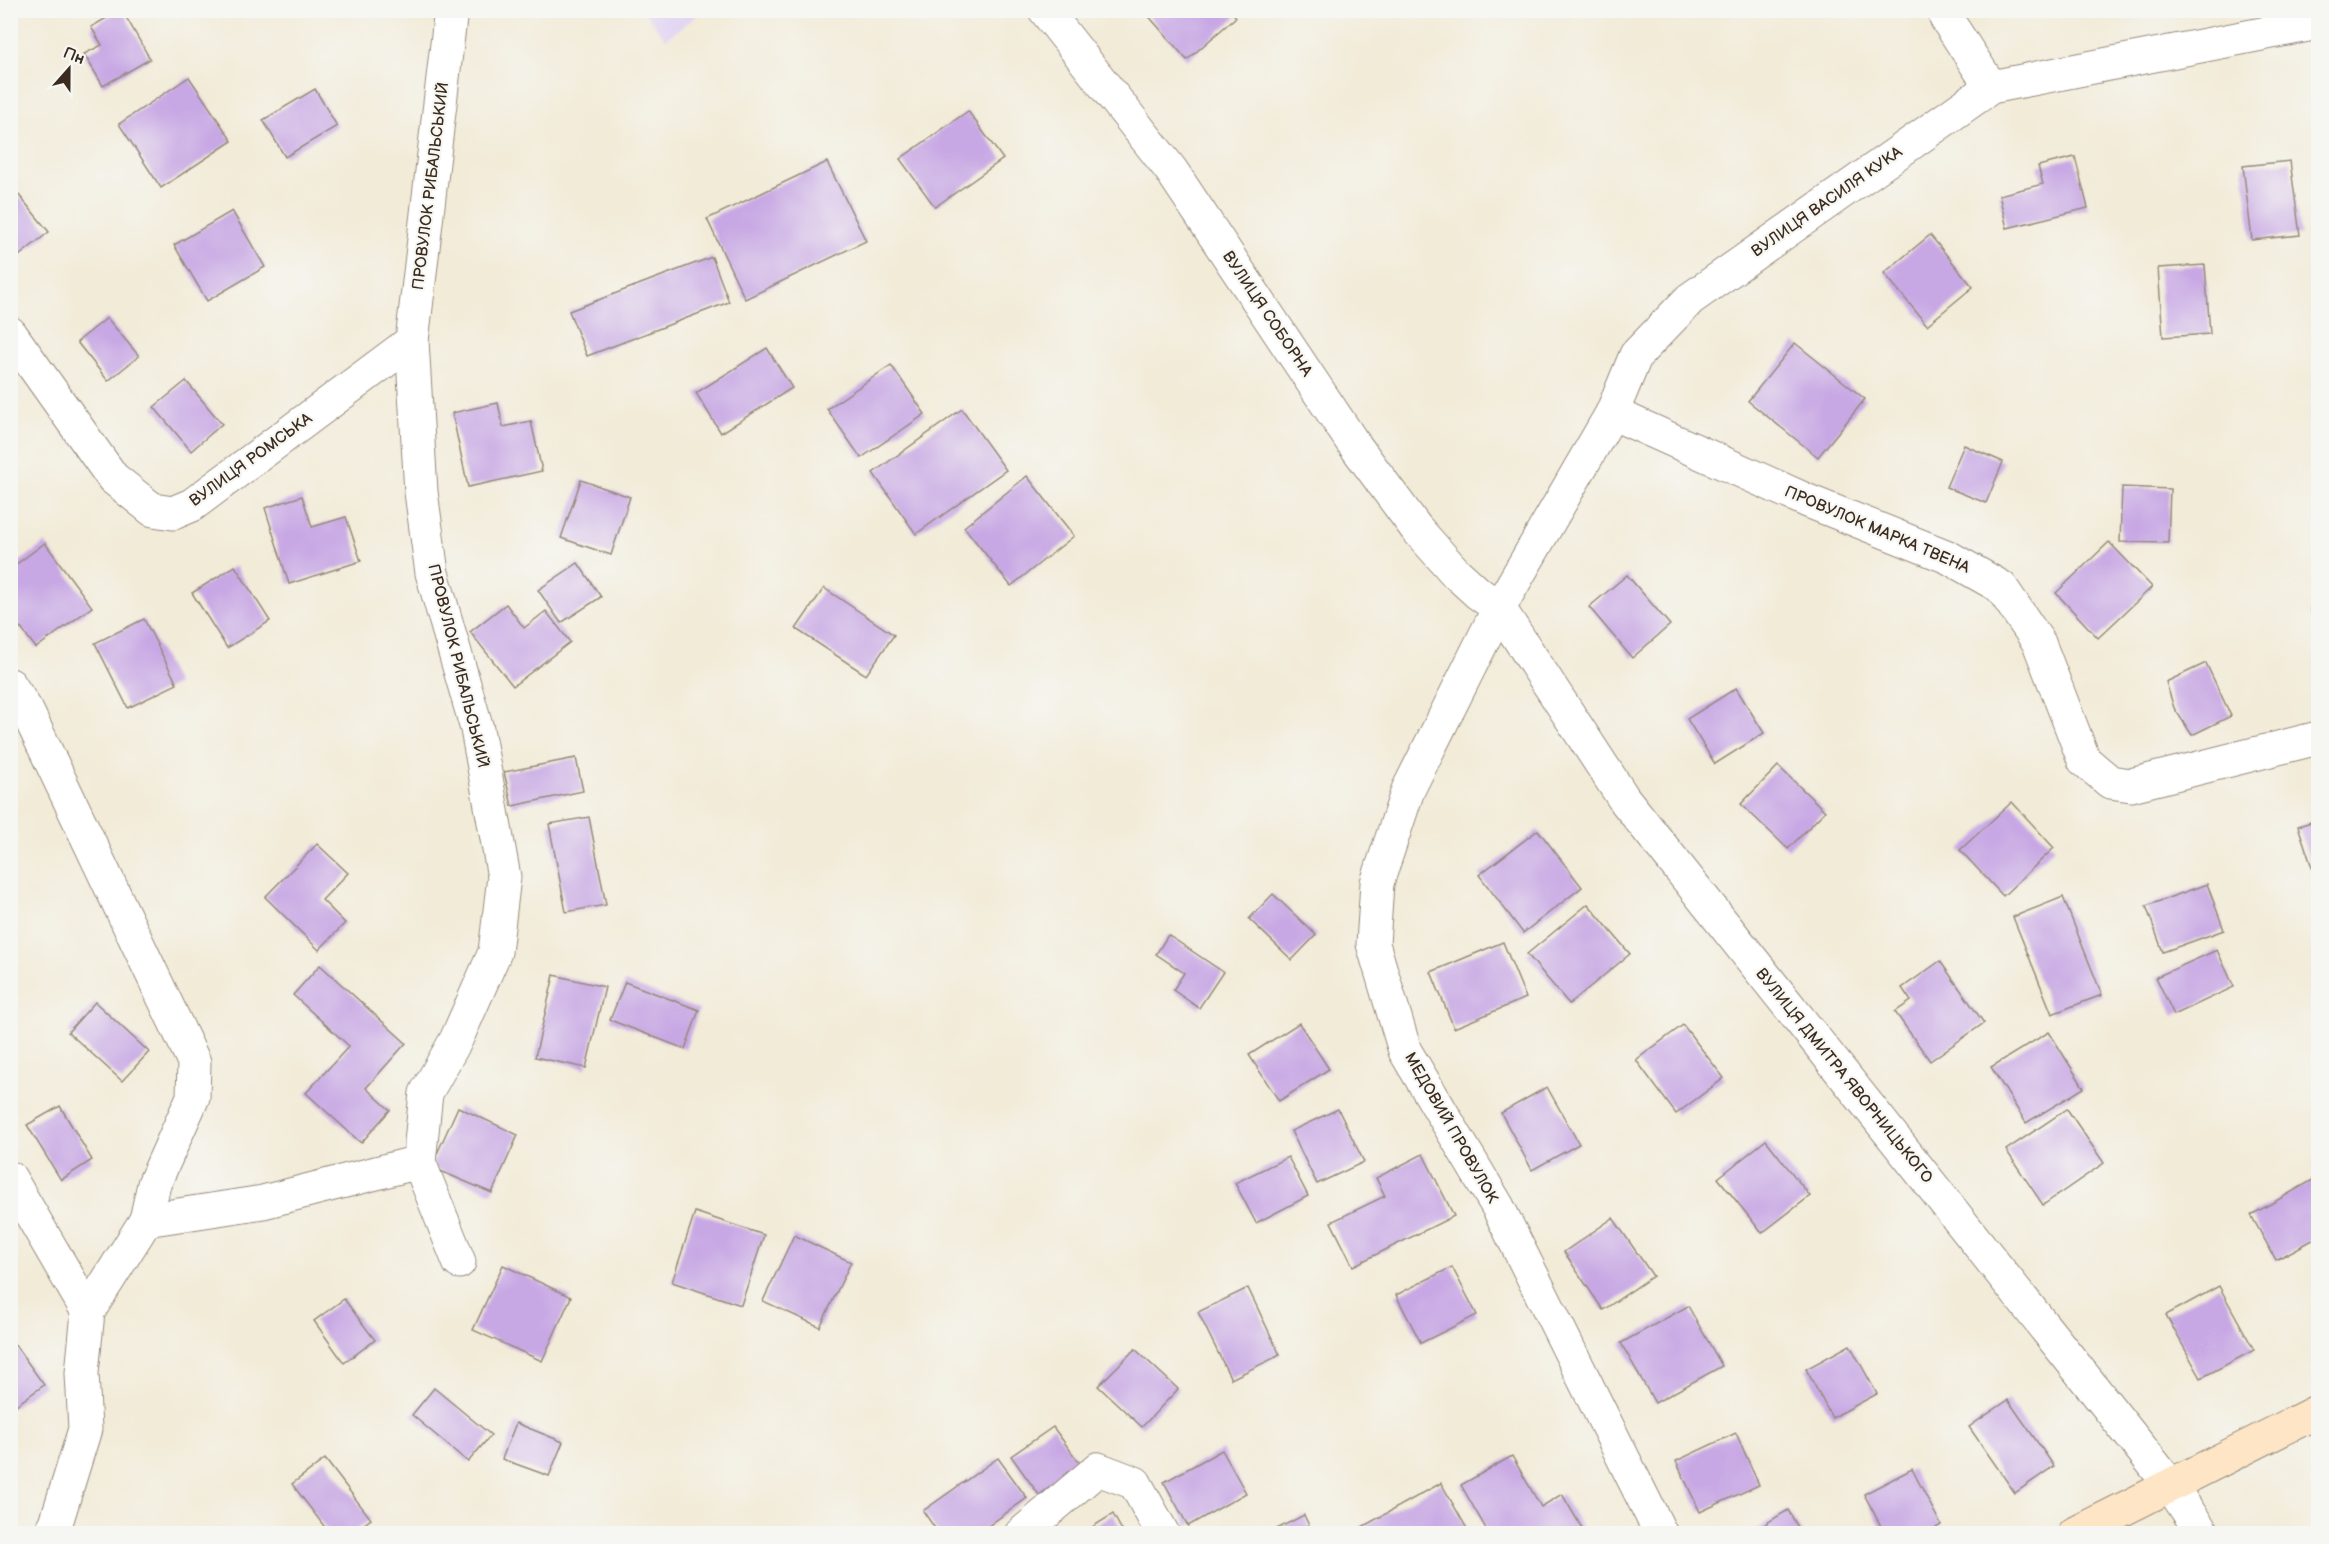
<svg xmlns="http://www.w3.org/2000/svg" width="2329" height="1544" font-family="'Balsamiq Sans',sans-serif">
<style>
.built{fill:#e1d4f3}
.building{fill:#c8a8e4}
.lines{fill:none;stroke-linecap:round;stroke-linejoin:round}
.street-casing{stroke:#968a7b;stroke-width:35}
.secondary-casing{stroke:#968a7b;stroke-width:35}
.street{stroke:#fff;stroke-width:33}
.secondary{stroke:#fde5c5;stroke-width:33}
.labels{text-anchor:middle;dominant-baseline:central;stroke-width:4.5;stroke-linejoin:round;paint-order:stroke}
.street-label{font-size:16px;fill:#3b2a1e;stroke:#f6f6f2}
</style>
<rect width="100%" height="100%" fill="#f6f6f2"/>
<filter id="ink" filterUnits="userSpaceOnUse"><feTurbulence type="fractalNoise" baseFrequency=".0167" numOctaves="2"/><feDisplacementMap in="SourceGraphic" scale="12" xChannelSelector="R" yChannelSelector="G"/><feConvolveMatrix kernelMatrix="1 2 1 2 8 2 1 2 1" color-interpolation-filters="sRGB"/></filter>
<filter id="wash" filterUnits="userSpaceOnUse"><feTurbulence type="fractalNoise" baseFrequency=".008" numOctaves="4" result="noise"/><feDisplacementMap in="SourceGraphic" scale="24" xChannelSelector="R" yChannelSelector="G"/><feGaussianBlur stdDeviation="1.35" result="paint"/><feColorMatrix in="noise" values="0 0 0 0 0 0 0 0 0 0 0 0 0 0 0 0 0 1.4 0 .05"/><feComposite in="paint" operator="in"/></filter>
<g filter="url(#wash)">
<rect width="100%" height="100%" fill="#f2ebd8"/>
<!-- built -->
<path class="built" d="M644 11H703L666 39Z"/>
<g id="blocks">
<!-- building -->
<g class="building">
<path d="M120 10H122L150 59 103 86 84 54 102 45 91 27Z"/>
<path d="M1149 10H1230L1236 17 1187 60 1146 13Z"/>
<path d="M189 77 232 141 161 188 119 124Z"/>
<path d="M315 89 337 126 285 157 263 120Z"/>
<path d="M968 111 1003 159 935 207 900 159Z"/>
<path d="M2075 157 2088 208 2007 228 1999 195 2043 184 2038 166Z"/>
<path d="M2290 161 2300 235 2252 240 2243 166Z"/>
<path d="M827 162 866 241 745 299 707 219Z"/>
<path d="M18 194 49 232 15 259 10 253V200Z"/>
<path d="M232 211 265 267 207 301 174 245Z"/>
<path d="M1930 235 1973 287 1927 325 1884 273Z"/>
<path d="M712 257 729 302 587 356 569 311Z"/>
<path d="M2205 265 2210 334 2163 337 2158 268Z"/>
<path d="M107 318 139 356 108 381 77 342Z"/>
<path d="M1795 343 1865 399 1818 457 1748 401Z"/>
<path d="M767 348 792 388 721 433 696 393Z"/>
<path d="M891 365 925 414 861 458 827 409Z"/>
<path d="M186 381 222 424 191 451 154 407Z"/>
<path d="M498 403 503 427 531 421 542 471 468 487 452 413Z"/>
<path d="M962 409 1006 470 916 534 873 473Z"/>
<path d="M1964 445 2003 462 1986 503 1946 487Z"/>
<path d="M1027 476 1074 536 1011 586 964 527Z"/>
<path d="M581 480 630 497 611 555 561 538Z"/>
<path d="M2122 487 2170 489 2168 543 2120 542Z"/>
<path d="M302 496 312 527 346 517 361 561 289 584 265 508Z"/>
<path d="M2109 542 2152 587 2098 638 2056 593Z"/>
<path d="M45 543 92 607 36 648 10 614V569Z"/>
<path d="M578 563 601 597 561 623 538 590Z"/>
<path d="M235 566 270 621 227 648 192 593Z"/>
<path d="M1627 575 1670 625 1632 658 1589 607Z"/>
<path d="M824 588 894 635 866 675 796 629Z"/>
<path d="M506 604 524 628 546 611 570 642 513 686 470 632Z"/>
<path d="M2318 606V630L2310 609Z"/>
<path d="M144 619 177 684 128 708 95 643Z"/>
<path d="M2206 663 2231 716 2192 735 2174 708 2166 682Z"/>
<path d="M1736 688 1764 733 1715 764 1687 719Z"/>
<path d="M576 758 583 791 512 806 504 772Z"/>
<path d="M1778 766 1825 811 1788 849 1741 804Z"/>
<path d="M2012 802 2054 848 2003 896 1960 850Z"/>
<path d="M589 817 606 905 566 912 549 824Z"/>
<path d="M2318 820V885L2298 826Z"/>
<path d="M1538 830 1582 887 1523 933 1479 875Z"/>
<path d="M317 844 348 873 322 900 345 923 319 950 265 897Z"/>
<path d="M2207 884 2224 930 2163 952 2146 906Z"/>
<path d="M1273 894 1316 935 1292 960 1249 919Z"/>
<path d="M2063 897 2102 995 2052 1014 2013 917Z"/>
<path d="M1588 904 1630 954 1569 1004 1527 954Z"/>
<path d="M1168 935 1223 972 1199 1008 1173 990 1184 973 1156 954Z"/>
<path d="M1503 942 1526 998 1454 1028 1431 972Z"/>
<path d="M2217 950 2234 987 2174 1015 2156 977Z"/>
<path d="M1940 961 1984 1023 1930 1061 1895 1012 1911 1001 1902 988Z"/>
<path d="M320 965 406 1043 366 1088 390 1110 361 1143 306 1093 349 1046 293 995Z"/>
<path d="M554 975 605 987 586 1068 535 1057Z"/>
<path d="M625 982 699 1010 685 1049 610 1020Z"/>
<path d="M95 1002 149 1052 122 1081 68 1032Z"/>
<path d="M1299 1023 1329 1069 1279 1101 1249 1055Z"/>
<path d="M1683 1025 1724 1078 1676 1114 1636 1060Z"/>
<path d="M2049 1032 2084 1088 2026 1123 1991 1067Z"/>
<path d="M1547 1087 1579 1144 1532 1170 1501 1113Z"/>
<path d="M60 1106 92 1160 61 1180 27 1125Z"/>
<path d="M458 1107 518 1135 492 1193 431 1167Z"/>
<path d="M1338 1109 1364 1162 1317 1184 1291 1131Z"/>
<path d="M2067 1109 2104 1163 2043 1205 2006 1150Z"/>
<path d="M1766 1140 1810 1196 1762 1233 1718 1178Z"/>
<path d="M1423 1154 1454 1216 1353 1266 1331 1222 1385 1196 1376 1178Z"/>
<path d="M1288 1157 1308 1196 1256 1223 1235 1183Z"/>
<path d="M2318 1177V1237L2276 1260 2251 1215Z"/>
<path d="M695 1212 764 1235 741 1305 672 1282Z"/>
<path d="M1613 1218 1653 1276 1603 1310 1564 1252Z"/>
<path d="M794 1235 851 1262 820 1327 763 1301Z"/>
<path d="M503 1265 571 1297 542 1361 473 1330Z"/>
<path d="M1452 1267 1477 1315 1421 1343 1396 1295Z"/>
<path d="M2219 1286 2254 1350 2201 1378 2166 1315Z"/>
<path d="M1248 1288 1280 1355 1231 1379 1198 1312Z"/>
<path d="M344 1299 375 1340 344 1363 314 1321Z"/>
<path d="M1688 1306 1722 1366 1655 1403 1621 1343Z"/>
<path d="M10 1338 44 1385 12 1408 10 1406Z"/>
<path d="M1850 1345 1877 1394 1832 1418 1806 1369Z"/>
<path d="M1135 1349 1178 1389 1142 1427 1098 1386Z"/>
<path d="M434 1388 491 1435 468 1462 412 1415Z"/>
<path d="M2008 1400 2054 1466 2015 1493 1969 1427Z"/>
<path d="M516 1423 563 1442 549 1476 502 1459Z"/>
<path d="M1053 1427 1081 1465 1039 1495 1011 1456Z"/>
<path d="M1736 1433 1759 1485 1700 1512 1676 1461Z"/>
<path d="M1222 1450 1246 1493 1188 1526 1164 1482Z"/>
<path d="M1512 1456 1541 1507 1562 1494 1582 1528 1572 1534H1489L1461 1485Z"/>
<path d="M998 1458 1027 1498 977 1534H939L923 1511Z"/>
<path d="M325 1459 371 1519 351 1534H330L292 1484Z"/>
<path d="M1912 1469 1941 1525 1926 1534H1885L1864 1494Z"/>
<path d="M1441 1483 1470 1534H1363L1360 1528Z"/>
<path d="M1788 1510 1802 1534H1749Z"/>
<path d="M1113 1514 1124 1534H1081Z"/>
<path d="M1304 1515 1313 1534H1267Z"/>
</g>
</g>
</g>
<g filter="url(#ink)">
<use href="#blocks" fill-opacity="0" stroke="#968a7b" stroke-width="1.5"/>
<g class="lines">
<!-- street casing -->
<g class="street-casing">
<g id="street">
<path d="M451 10 412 341 421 492 432 573 477 729 504 877 495 952 456 1040 426 1093 419 1162 459 1262"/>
<path d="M1045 10 1171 170 1351 440 1416 528 1455 572 1478 593 1499 608 1624 799 2171 1486 2203 1534"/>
<path d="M1944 10 1946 18 1991 87"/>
<path d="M10 333 113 478 153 510 173 513 192 505 412 341"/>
<path d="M1612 413 1808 501 1948 557 2001 587 2039 643 2084 760 2110 782 2131 785 2318 738"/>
<path d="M10 685 27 711 194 1062 193 1097 154 1184 146 1220"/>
<path d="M10 1178 88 1312"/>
<path d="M50 1534 56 1523 85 1429 82 1373 88 1312 146 1220 263 1202 419 1162"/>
<path d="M1021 1534 1098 1469 1135 1483 1163 1534"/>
<path d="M1661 1534 1498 1207 1405 1051 1373 944 1377 883 1408 790 1499 608 1612 413 1636 355 1690 299 1991 87 2318 23"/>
</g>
</g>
<!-- secondary casing -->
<g class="secondary-casing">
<path id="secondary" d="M2074 1534 2318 1411"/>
</g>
<!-- street -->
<use href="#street" class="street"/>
<!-- secondary -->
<use href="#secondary" class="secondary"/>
</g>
</g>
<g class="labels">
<!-- street labels -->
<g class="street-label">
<text transform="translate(431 186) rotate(-83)">ПРОВУЛОК РИБАЛЬСЬКИЙ</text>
<text transform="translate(1827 202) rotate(-35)">ВУЛИЦЯ ВАСИЛЯ КУКА</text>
<text transform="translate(1267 314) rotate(56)">ВУЛИЦЯ СОБОРНА</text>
<text transform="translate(251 460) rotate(-36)">ВУЛИЦЯ РОМСЬКА</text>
<text transform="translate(1877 530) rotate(23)">ПРОВУЛОК МАРКА ТВЕНА</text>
<text transform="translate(458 666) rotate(76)">ПРОВУЛОК РИБАЛЬСЬКИЙ</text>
<text transform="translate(1844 1076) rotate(51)">ВУЛИЦЯ ДМИТРА ЯВОРНИЦЬКОГО</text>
<text transform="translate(1451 1128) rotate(60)">МЕДОВИЙ ПРОВУЛОК</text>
</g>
</g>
<!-- margin -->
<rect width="2329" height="1544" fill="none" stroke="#f6f6f2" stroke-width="36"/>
<!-- north arrow -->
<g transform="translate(69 69) rotate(21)" stroke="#f6f6f2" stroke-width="4.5" paint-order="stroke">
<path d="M0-4.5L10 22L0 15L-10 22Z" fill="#3b2a1e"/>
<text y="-9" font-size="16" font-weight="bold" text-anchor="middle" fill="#3b2a1e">Пн</text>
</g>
</svg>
